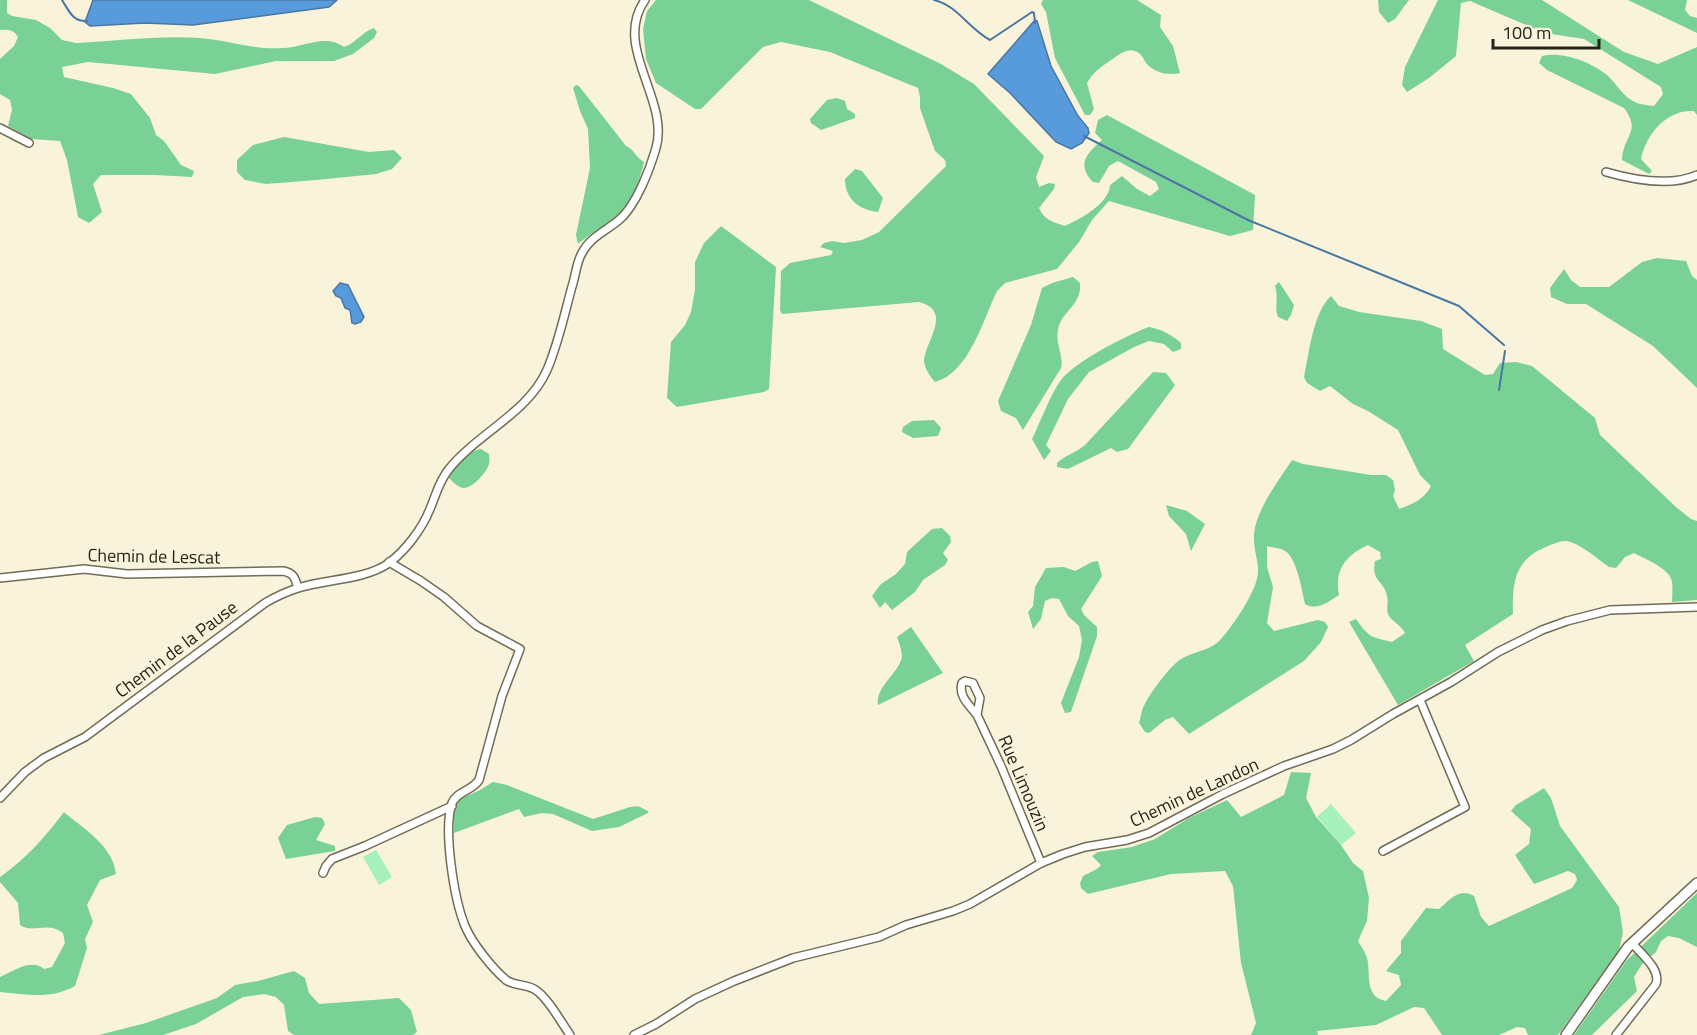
<svg xmlns="http://www.w3.org/2000/svg" width="1697" height="1035" font-family="'Titillium Web',sans-serif">
<style>
.green{fill:#a6f0bc}
.forest{fill:#7ad196}
.water{fill:#589bdc;stroke:#4977a2;stroke-width:1.5}
.lines{fill:none;stroke-linecap:round;stroke-linejoin:round}
.stream{stroke:#4977a2;stroke-width:2}
.minor-casing{stroke:#706c56;stroke-width:10}
.major-casing{stroke:#706c56;stroke-width:12}
.minor{stroke:#fff;stroke-width:7}
.major{stroke:#fff;stroke-width:9}
.labels{text-anchor:middle;dominant-baseline:central;stroke-width:6;stroke-linejoin:round;paint-order:stroke}
.street-label{font-size:18px;fill:#25231a;stroke:#f8f3da}
</style>
<rect width="100%" height="100%" fill="#f8f3da"/>
<!-- green -->
<g class="green">
<path d="M1331 804 1356 833 1341 845 1317 817Z"/>
<path d="M376 850 392 877 379 885 363 857Z"/>
</g>
<!-- forest -->
<g class="forest">
<path d="M0 0H7V13L12 16 36 20 50 28 62 40 76 43C116 41 159 35 200 38 227 40 254 50 282 48 303 48 325 33 344 47 356 43 362 32 374 28L377 32 374 38 353 54 334 61H276L215 74 88 62 62 67 64 77 113 88 131 94 150 118 156 135 164 141 181 165 194 171 192 177 155 175H101L93 184 102 212 89 223 78 217 67 160 60 141 31 139 8 126 12 110 10 100 0 94V59L14 46 18 37C14 30 8 29 0 30Z"/>
<path d="M656 0H809L941 64 974 84 1044 156 1036 177 1039 187 1049 183 1055 184 1054 189 1039 208C1044 220 1053 222 1065 226 1080 219 1109 204 1110 185L1122 176 1137 189 1150 196 1159 189 1156 182 1118 161 1109 166 1099 183 1093 182C1076 164 1087 153 1102 140L1095 133 1098 120 1107 115 1255 195 1253 230 1230 236 1109 201 1092 220 1079 242 1057 269 1005 283 997 291C983 320 969 373 935 382 930 376 924 368 924 360 926 340 953 311 919 302L782 314 780 310 781 271 790 263 831 255 833 251 820 247 824 243 832 241 844 243 862 240 879 232 946 166 945 160 935 151 920 108V97L918 88 830 52 781 42 763 47 701 109H695L656 83 646 59 643 29 647 11Z"/>
<path d="M1043 0H1137L1161 15 1160 27 1173 46 1180 73C1169 75 1158 74 1149 66 1145 63 1144 58 1140 54 1130 45 1120 54 1111 60 1101 67 1093 72 1087 83L1094 109 1090 115H1085L1055 58 1046 12 1041 4Z"/>
<path d="M1409 0 1395 19 1388 23 1379 12 1378 0Z"/>
<path d="M1438 0H1542L1624 52 1658 64 1697 47V115L1694 111C1667 109 1646 134 1641 159L1652 171 1649 174 1622 160C1623 135 1642 132 1624 108L1547 70 1539 63 1542 56C1562 51 1592 62 1608 76 1617 84 1623 97 1635 102 1640 105 1648 105 1654 106L1663 94 1661 87 1584 39 1545 33 1470 1 1461 3 1456 56 1429 78 1407 92 1402 85 1405 67Z"/>
<path d="M1628 0H1687L1685 10 1690 16 1697 18V33Z"/>
<path d="M576 85 579 86 626 146C634 149 636 158 644 162 639 183 631 206 613 220 602 228 589 234 578 244L576 235 590 168 588 129 580 111 573 88Z"/>
<path d="M837 98 845 101 847 109 855 114V118L821 130 811 123 810 119 827 100Z"/>
<path d="M284 137 369 152 394 150 402 158 392 169 376 174 316 180 266 184 245 180 237 172V160L253 145Z"/>
<path d="M855 169 862 171 883 198 878 212C859 210 845 199 845 179Z"/>
<path d="M721 226 776 267 769 389 764 392 677 407 667 398 671 342 685 325 691 312 695 290V262L704 243Z"/>
<path d="M1657 258 1686 261 1692 276 1697 280V388L1653 346 1586 304H1567L1551 297 1550 288 1564 269 1571 280 1580 287H1609L1642 262Z"/>
<path d="M1073 277 1080 283C1082 306 1061 311 1058 330 1055 343 1064 356 1061 368L1023 430 1016 418 1001 411 998 401 1031 325 1042 288 1052 283Z"/>
<path d="M1279 282 1294 305 1291 315 1287 321 1278 317C1274 307 1279 298 1275 286Z"/>
<path d="M1331 296 1339 306 1359 312 1421 321 1442 329 1443 349 1485 375 1493 374 1500 363 1516 362 1532 366 1595 418 1600 435 1676 507 1691 519 1697 521V600L1672 602C1672 596 1673 588 1672 582 1671 569 1645 559 1634 553L1625 557 1616 568 1609 567C1599 560 1582 545 1570 542 1563 539 1554 544 1548 546 1515 559 1512 581 1513 614L1465 645 1474 661 1398 705 1349 622 1356 619C1369 637 1370 637 1392 642L1405 633C1401 625 1394 623 1389 616 1385 609 1389 603 1387 596 1384 580 1371 582 1375 561L1381 559 1380 552 1368 545C1346 555 1334 570 1339 595 1328 602 1317 611 1305 604 1302 591 1297 558 1285 551 1280 548 1273 548 1267 546V567L1273 587 1267 623 1274 631 1318 620 1325 622 1328 627 1321 642 1304 661 1189 734 1173 717 1165 720 1149 733 1145 732 1139 723C1141 718 1141 711 1144 706 1149 694 1170 666 1181 659 1192 652 1208 651 1218 642 1227 634 1245 607 1250 596 1266 566 1253 561 1254 534 1256 510 1279 480 1292 460L1303 464 1371 475H1386L1393 480 1395 490 1393 496 1399 509C1412 504 1424 500 1431 486L1420 475 1398 430 1368 411 1353 404 1330 386 1320 391 1307 383 1304 377C1309 354 1313 312 1331 296Z"/>
<path d="M1149 327C1161 329 1172 335 1181 343V349L1173 352 1164 344 1149 341 1134 347 1089 372 1068 399 1046 445 1051 451 1044 460 1032 439C1041 421 1050 395 1061 380 1076 361 1125 336 1149 327Z"/>
<path d="M1153 372 1166 373 1175 385 1128 449 1117 452 1111 448 1068 469 1057 467V463C1065 455 1076 453 1085 445Z"/>
<path d="M934 420 941 428 938 436 913 438 902 432 903 427 912 421Z"/>
<path d="M481 449 489 454C489 457 490 461 489 464 487 472 473 488 464 488 458 488 452 481 448 477 456 465 467 451 481 449Z"/>
<path d="M1166 505 1187 511 1205 524 1191 551 1186 534 1169 516Z"/>
<path d="M942 528 950 536 951 542 943 553 948 560 945 565 923 580 915 592 892 610 885 602 880 608 872 596 881 584 896 574 905 564 907 552 932 529Z"/>
<path d="M1098 561 1102 576 1081 609 1084 615 1097 627V636L1071 712 1065 713 1061 703 1079 657 1082 640 1079 626 1068 616 1059 599 1052 598 1045 601 1041 619 1033 629 1028 612 1033 606 1035 587 1046 568 1064 567 1075 571 1092 562Z"/>
<path d="M911 627 943 673 878 705C875 687 898 674 902 657 902 651 899 642 897 637Z"/>
<path d="M1291 772 1311 773 1306 798 1316 817 1341 845 1353 863 1363 871 1369 898 1367 921 1358 941C1362 948 1368 956 1368 964 1370 979 1366 997 1386 1001L1401 985 1399 975 1386 971 1401 953V941L1426 908 1439 909C1449 900 1460 887 1474 896L1481 917 1489 926 1572 888 1577 880 1575 874 1568 871 1534 884 1515 855 1529 844 1531 829 1511 811 1516 805 1544 788 1551 798 1560 826 1619 907 1623 932 1619 951 1558 1035H1528L1525 1028 1517 1027 1499 1035H1442L1424 1008 1414 1007 1376 1025 1317 1031 1318 1035H1251L1256 1023 1241 963 1233 886 1225 871 1171 874 1088 894 1081 888 1080 883 1083 876 1097 869 1101 865 1092 856 1098 852 1132 847 1155 839 1189 818 1227 800 1241 817 1284 795Z"/>
<path d="M493 782 507 785 593 819 630 807 638 806 648 811V813L619 827 592 831 553 814 542 813 524 817 519 809 454 833V808L457 800 478 791Z"/>
<path d="M64 812C84 829 113 846 116 874L100 880 87 905 93 922 85 939 87 948 75 986C49 1000 28 994 0 992V977C13 971 32 958 44 969L52 967 65 943 63 933C47 921 33 934 20 925L18 903 0 882V877C26 859 45 837 64 812Z"/>
<path d="M315 817 322 818 325 824 316 840 335 846V851L286 859 278 838 287 825Z"/>
<path d="M1697 893V947L1679 938 1668 936 1661 941 1656 952 1642 964 1634 977 1637 991 1592 1035H1574L1627 960Z"/>
<path d="M294 971 305 978 309 993 319 1004 399 998 411 1010 417 1032 413 1035H294L288 1031 284 1005 276 997 264 994 243 997 196 1024 163 1035H99L146 1023 217 998 235 985 258 981Z"/>
</g>
<!-- water -->
<g class="water">
<path d="M93 0H337L329 7 193 25 145 23 90 26 85 22Z"/>
<path d="M1035 20 1037 21 1051 66 1078 116 1088 128 1089 133 1082 143 1071 149 1056 142 1010 93 988 74Z"/>
<path d="M340 283 348 285 364 317 361 322 355 324 352 323 350 310 345 308 341 298 336 296 333 291Z"/>
</g>
<g class="lines">
<!-- stream -->
<g class="stream">
<path d="M62 0C69 11 73 22 87 21"/>
<path d="M934 0C957 5 969 29 990 40L1032 12 1034 13 1035 23"/>
<path d="M1084 136 1248 220 1459 306 1504 345"/>
<path d="M1499 390 1505 351"/>
</g>
<!-- minor casing -->
<g class="minor-casing">
<g id="minor">
<path d="M0 128 29 143"/>
<path d="M1606 172C1634 180 1670 187 1697 175"/>
<path d="M389 562 421 581 444 597 477 626 520 649 502 696 479 780C472 791 457 791 452 803 443 830 454 899 465 926 472 943 492 968 506 980 515 986 525 984 534 989 547 996 561 1022 570 1035"/>
<path d="M0 578 84 569 127 574 283 571C294 573 295 578 298 588"/>
<path d="M977 715C970 706 958 696 962 683L965 681 973 683 980 698 977 715 1001 766 1041 863"/>
<path d="M0 798 25 772 44 758 85 737 265 603C275 597 286 592 298 588 326 579 365 580 389 563 406 550 422 529 430 509 436 495 439 481 449 469 478 433 528 413 547 370 559 342 565 311 573 283 576 273 577 261 582 253 590 237 606 231 619 220 636 206 650 169 656 148 670 99 612 47 645 0"/>
<path d="M1383 851 1465 807 1420 700"/>
<path d="M323 873 326 866 332 859 365 846 452 806"/>
<path d="M634 1035 656 1024 695 999 734 981 793 958 879 937 906 925 953 911 970 904 1041 863 1063 854 1085 847 1127 840 1149 833 1223 794 1284 766 1333 749 1351 740 1393 714 1451 682 1498 652 1542 630 1567 621 1610 610 1697 607"/>
<path d="M1616 1035 1656 984C1661 969 1641 954 1632 943"/>
</g>
</g>
<!-- major casing -->
<g class="major-casing">
<path id="major" d="M1566 1035 1628 947 1697 883"/>
</g>
<!-- minor -->
<use href="#minor" class="minor"/>
<!-- major -->
<use href="#major" class="major"/>
</g>
<g class="labels">
<!-- street labels -->
<g class="street-label">
<text transform="translate(154 556) rotate(1)">Chemin de Lescat</text>
<text transform="translate(176 649) rotate(-37)">Chemin de la Pause</text>
<text transform="translate(1024 783) rotate(67)">Rue Limouzin</text>
<text transform="translate(1194 792) rotate(-25)">Chemin de Landon</text>
</g>
</g>
<!-- scale -->
<path d="M1493 39v9h106v-9" fill="none" stroke="#25231a" stroke-width="3"/>
<text x="1502" y="39" font-size="18" fill="#25231a" stroke="#f8f3da" stroke-width="4.5" paint-order="stroke">100 m</text>
</svg>
